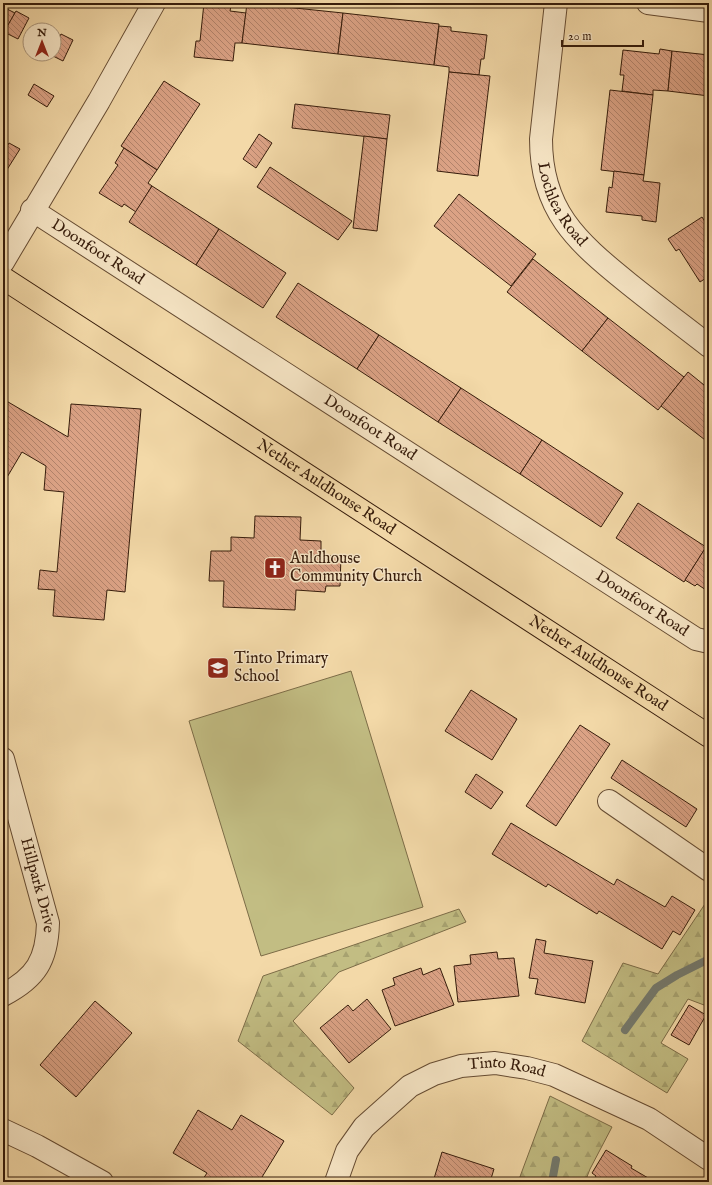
<svg xmlns="http://www.w3.org/2000/svg" width="712" height="1185" font-family="'IM FELL English',serif">
<style>
.green{fill:#c2bd83;stroke:#7c6c47}
.forest{fill:url(#forest-firs);stroke:#7c6c47}
.lines{fill:none;stroke-linecap:round;stroke-linejoin:round}
.stream{stroke:#747a6e;stroke-width:8}
.building{fill:url(#building-back-hatch);stroke:#361c0b}
.minor-casing{stroke:#654b32;stroke-width:24}
.major-casing{stroke:#361c0b;stroke-width:24}
.minor{stroke:#f7e6c6;stroke-width:22}
.major{stroke:#f3d9a8;stroke-width:22}
.labels{text-anchor:middle;dominant-baseline:central;stroke-width:3;stroke-linejoin:round;paint-order:stroke}
.street-label{font-size:16px;fill:#361c0b;stroke:#f7e6c6}
.poi-label{font-size:16px;fill:#361c0b;stroke:#f7e6c6;text-anchor:start}
</style>
<defs>
<pattern id="forest-firs" width="22" height="20" patternUnits="userSpaceOnUse"><rect width="22" height="20" fill="#c2bd83"/><path d="M5 1l3.5 6h-7zM16 11l3.5 6h-7z" fill="#a7a270"/></pattern>
<pattern id="building-back-hatch" width="6" height="6" patternUnits="userSpaceOnUse"><rect width="6" height="6" fill="#dba285"/><path d="M-1 5l2 2M0 0l6 6M5-1l2 2" fill="none" stroke="#b2836b"/></pattern>
</defs>
<rect width="100%" height="100%" fill="#f3d9a8"/>
<filter id="stains"><feTurbulence type="fractalNoise" baseFrequency=".005" numOctaves="4"/><feColorMatrix values="0 0 0 0 .2 0 0 0 0 .09 0 0 0 0 .02 0 0 0 .5 -.17"/></filter>
<radialGradient id="worn" r=".72"><stop offset=".6" stop-color="#630" stop-opacity="0"/><stop offset="1" stop-color="#630" stop-opacity=".3"/></radialGradient>
<!-- green -->
<path class="green" d="M351 671 423 907 261 956 189 721Z"/>
<!-- forest -->
<g class="forest">
<path d="M709 898V1000L704 1005 688 999 661 1043 688 1059 667 1093 582 1041 623 963 658 974Z"/>
<path d="M459 909 466 922 339 972 293 1021 354 1088 332 1115 238 1041 263 976Z"/>
<path d="M550 1096 612 1127 590 1169 585 1182H518Z"/>
</g>
<g class="lines">
<!-- stream -->
<g class="stream">
<path d="M625 1030 656 988 677 975 709 959"/>
<path d="M552 1182 556 1160"/>
</g>
</g>
<!-- building -->
<g class="building">
<path d="M204 3 231 6 230 11 246 13 242 43H235L233 61 194 57 196 41H200Z"/>
<path d="M247 3 343 13 338 54 242 43Z"/>
<path d="M3 7 15 13 3 35Z"/>
<path d="M16 11 29 18 18 39 4 32Z"/>
<path d="M343 13 439 24 434 65 338 54Z"/>
<path d="M439 26 451 27V31L487 35 484 59H481L479 75 449 72V67L434 65Z"/>
<path d="M54 32 58 34 54 42Z"/>
<path d="M61 34 73 40 63 61 51 55 54 54V48Z"/>
<path d="M660 49 672 51 668 91 653 90V95L622 91 624 75H620L623 50 659 54Z"/>
<path d="M672 51 709 55V96L668 91Z"/>
<path d="M449 72 490 76 478 176 437 171Z"/>
<path d="M164 81 200 104 157 170 121 146Z"/>
<path d="M34 84 54 96 47 107 28 95Z"/>
<path d="M610 90 653 95 644 175 601 170Z"/>
<path d="M295 104 390 115 387 139 292 128Z"/>
<path d="M259 134 272 143 256 168 243 159Z"/>
<path d="M364 136 387 139 377 231 353 228Z"/>
<path d="M9 143 20 149 3 176V147L6 148Z"/>
<path d="M124 148 157 170 148 183 152 186 136 212 124 204 122 207 99 193 118 165 115 163Z"/>
<path d="M270 167 352 221 338 240 257 187Z"/>
<path d="M614 171 644 175 643 181 660 183 656 222 642 220V216L606 212 609 187 612 188Z"/>
<path d="M152 186 219 229 196 265 129 222Z"/>
<path d="M459 194 536 254 511 286 434 226Z"/>
<path d="M702 217 709 228V276L700 282 679 249 676 251 668 239Z"/>
<path d="M219 229 286 273 263 308 196 265Z"/>
<path d="M533 259 608 318 582 351 507 292Z"/>
<path d="M298 283 379 335 357 369 276 317Z"/>
<path d="M608 318 684 377 658 410 582 351Z"/>
<path d="M379 335 461 388 438 422 357 369Z"/>
<path d="M688 372 709 389V443L661 406Z"/>
<path d="M461 388 542 440 520 474 438 422Z"/>
<path d="M3 399 68 437 71 404 141 409 125 592 107 590 104 620 53 616 55 590 38 589 40 570 57 572 64 492 44 490 46 466 22 452 3 484Z"/>
<path d="M542 440 623 493 601 527 520 474Z"/>
<path d="M638 503 706 547 684 582 616 538Z"/>
<path d="M255 516 301 517 300 540 321 541V555L341 556 340 586H326L325 592 296 590 295 610 223 607 224 581H209L211 551H231V537L254 538Z"/>
<path d="M706 547 709 549V592L697 584 695 586 685 580Z"/>
<path d="M471 690 517 719 492 760 445 731Z"/>
<path d="M580 725 610 744 556 826 526 806Z"/>
<path d="M622 760 697 809 686 827 611 778Z"/>
<path d="M476 774 503 792 491 809 465 792Z"/>
<path d="M511 823 614 885 617 879 665 907 672 896 695 910 680 935 673 931 662 949 599 911 597 914 548 884 546 887 492 854Z"/>
<path d="M536 939 546 941 544 953 593 961 585 1003 535 994 538 979 529 978Z"/>
<path d="M497 952 498 959 514 958 519 996 458 1002 454 966 471 964 470 955Z"/>
<path d="M421 968 423 975 440 968 454 1005 395 1026 382 990 395 985 393 978Z"/>
<path d="M367 999 391 1029 349 1063 320 1028 348 1005 353 1011Z"/>
<path d="M95 1001 132 1033 76 1097 40 1065Z"/>
<path d="M689 1005 706 1015 689 1045 671 1035Z"/>
<path d="M198 1110 232 1130 241 1115 284 1141 259 1182H201L207 1173 173 1153Z"/>
<path d="M606 1150 632 1166 631 1168 655 1182H593L596 1176 592 1173Z"/>
<path d="M442 1152 494 1169 490 1182H433Z"/>
</g>
<g class="lines">
<!-- minor casing -->
<g class="minor-casing">
<g id="minor">
<path id="s1" d="M556 3 541 139C541 210 576 241 628 283 654 304 682 325 709 346"/>
<path d="M648 3 709 11"/>
<path id="s2" d="M32 210 696 639 709 642"/>
<path d="M3 262 99 101 154 3"/>
<path id="s3" d="M3 759 48 923C47 960 36 978 3 995"/>
<path d="M609 801 709 870"/>
<path d="M3 1130 37 1146 102 1182"/>
<path id="s4" d="M336 1182 347 1151 364 1127 410 1086 434 1074 461 1066 495 1063 527 1068 554 1075 649 1119 709 1159"/>
</g>
</g>
<!-- major casing -->
<g class="major-casing">
<g id="major">
<path id="s5" d="M3 278 709 736"/>
</g>
</g>
<!-- minor -->
<use href="#minor" class="minor"/>
<!-- major -->
<use href="#major" class="major"/>
</g>
<!-- icons -->
<defs>
<g id="church-square" transform="scale(1.15)"><rect x="-9" y="-9" width="18" height="18" rx="4" fill="#8f2418" stroke="#f7e6c6"/><path d="M-1.2-6h2.4v3.5h3.3v2.4h-3.3V6h-2.4V-.1h-3.3v-2.4h3.3Z" fill="#fff"/></g>
<g id="school-square" transform="scale(1.15)"><rect x="-9" y="-9" width="18" height="18" rx="4" fill="#8f2418" stroke="#f7e6c6"/><path d="M0-5L7-2L0 1L-7-2ZM-4 1L0 2.5L4 1V4Q0 6-4 4Z" fill="#fff"/></g>
</defs>
<g fill-rule="evenodd">
<use href="#church-square" x="275" y="568"/>
<use href="#school-square" x="218" y="668"/>
</g>
<g class="labels">
<!-- street labels -->
<g class="street-label">
<text stroke="none"><textPath href="#s1" startOffset="207">Lochlea Road</textPath></text>
<text stroke="none"><textPath href="#s2" startOffset="78">Doonfoot Road</textPath></text>
<text stroke="none"><textPath href="#s2" startOffset="402">Doonfoot Road</textPath></text>
<text stroke="none"><textPath href="#s5" startOffset="385">Nether Auldhouse Road</textPath></text>
<text stroke="none"><textPath href="#s2" startOffset="726">Doonfoot Road</textPath></text>
<text stroke="none"><textPath href="#s5" startOffset="709">Nether Auldhouse Road</textPath></text>
<text stroke="none"><textPath href="#s3" startOffset="131">Hillpark Drive</textPath></text>
<text stroke="none"><textPath href="#s4" startOffset="225">Tinto Road</textPath></text>
</g>
<!-- poi labels -->
<g class="poi-label">
<text x="290" y="559">Auldhouse<tspan x="290" dy="18">Community Church</tspan></text>
<text x="234" y="659">Tinto Primary<tspan x="234" dy="18">School</tspan></text>
</g>
</g>
<!-- margin -->
<rect width="712" height="1185" fill="none" stroke="#f3d9a8" stroke-width="16"/>
<rect x="4" y="4" width="704" height="1177" fill="none" stroke="#361c0b" stroke-width="2"/>
<rect x="8" y="8" width="696" height="1169" fill="none" stroke="#361c0b"/>
<!-- north arrow -->
<g transform="translate(42 42)"><circle r="19" fill="#f7e6c6" stroke="#aa957b"/>
<path d="M0-3L7 15L0 10L-7 15Z" fill="#8f2418"/>
<text y="-6" font-size="11" font-weight="bold" text-anchor="middle" fill="#361c0b">N</text>
</g>
<!-- scale -->
<path d="M562 40v6h81v-6" fill="none" stroke="#361c0b" stroke-width="2"/>
<text x="568" y="40" font-size="12" fill="#361c0b" stroke="#f7e6c6" stroke-width="3" paint-order="stroke">20 m</text>
<rect width="100%" height="100%" filter="url(#stains)"/>
<rect width="100%" height="100%" fill="url(#worn)"/>
</svg>
